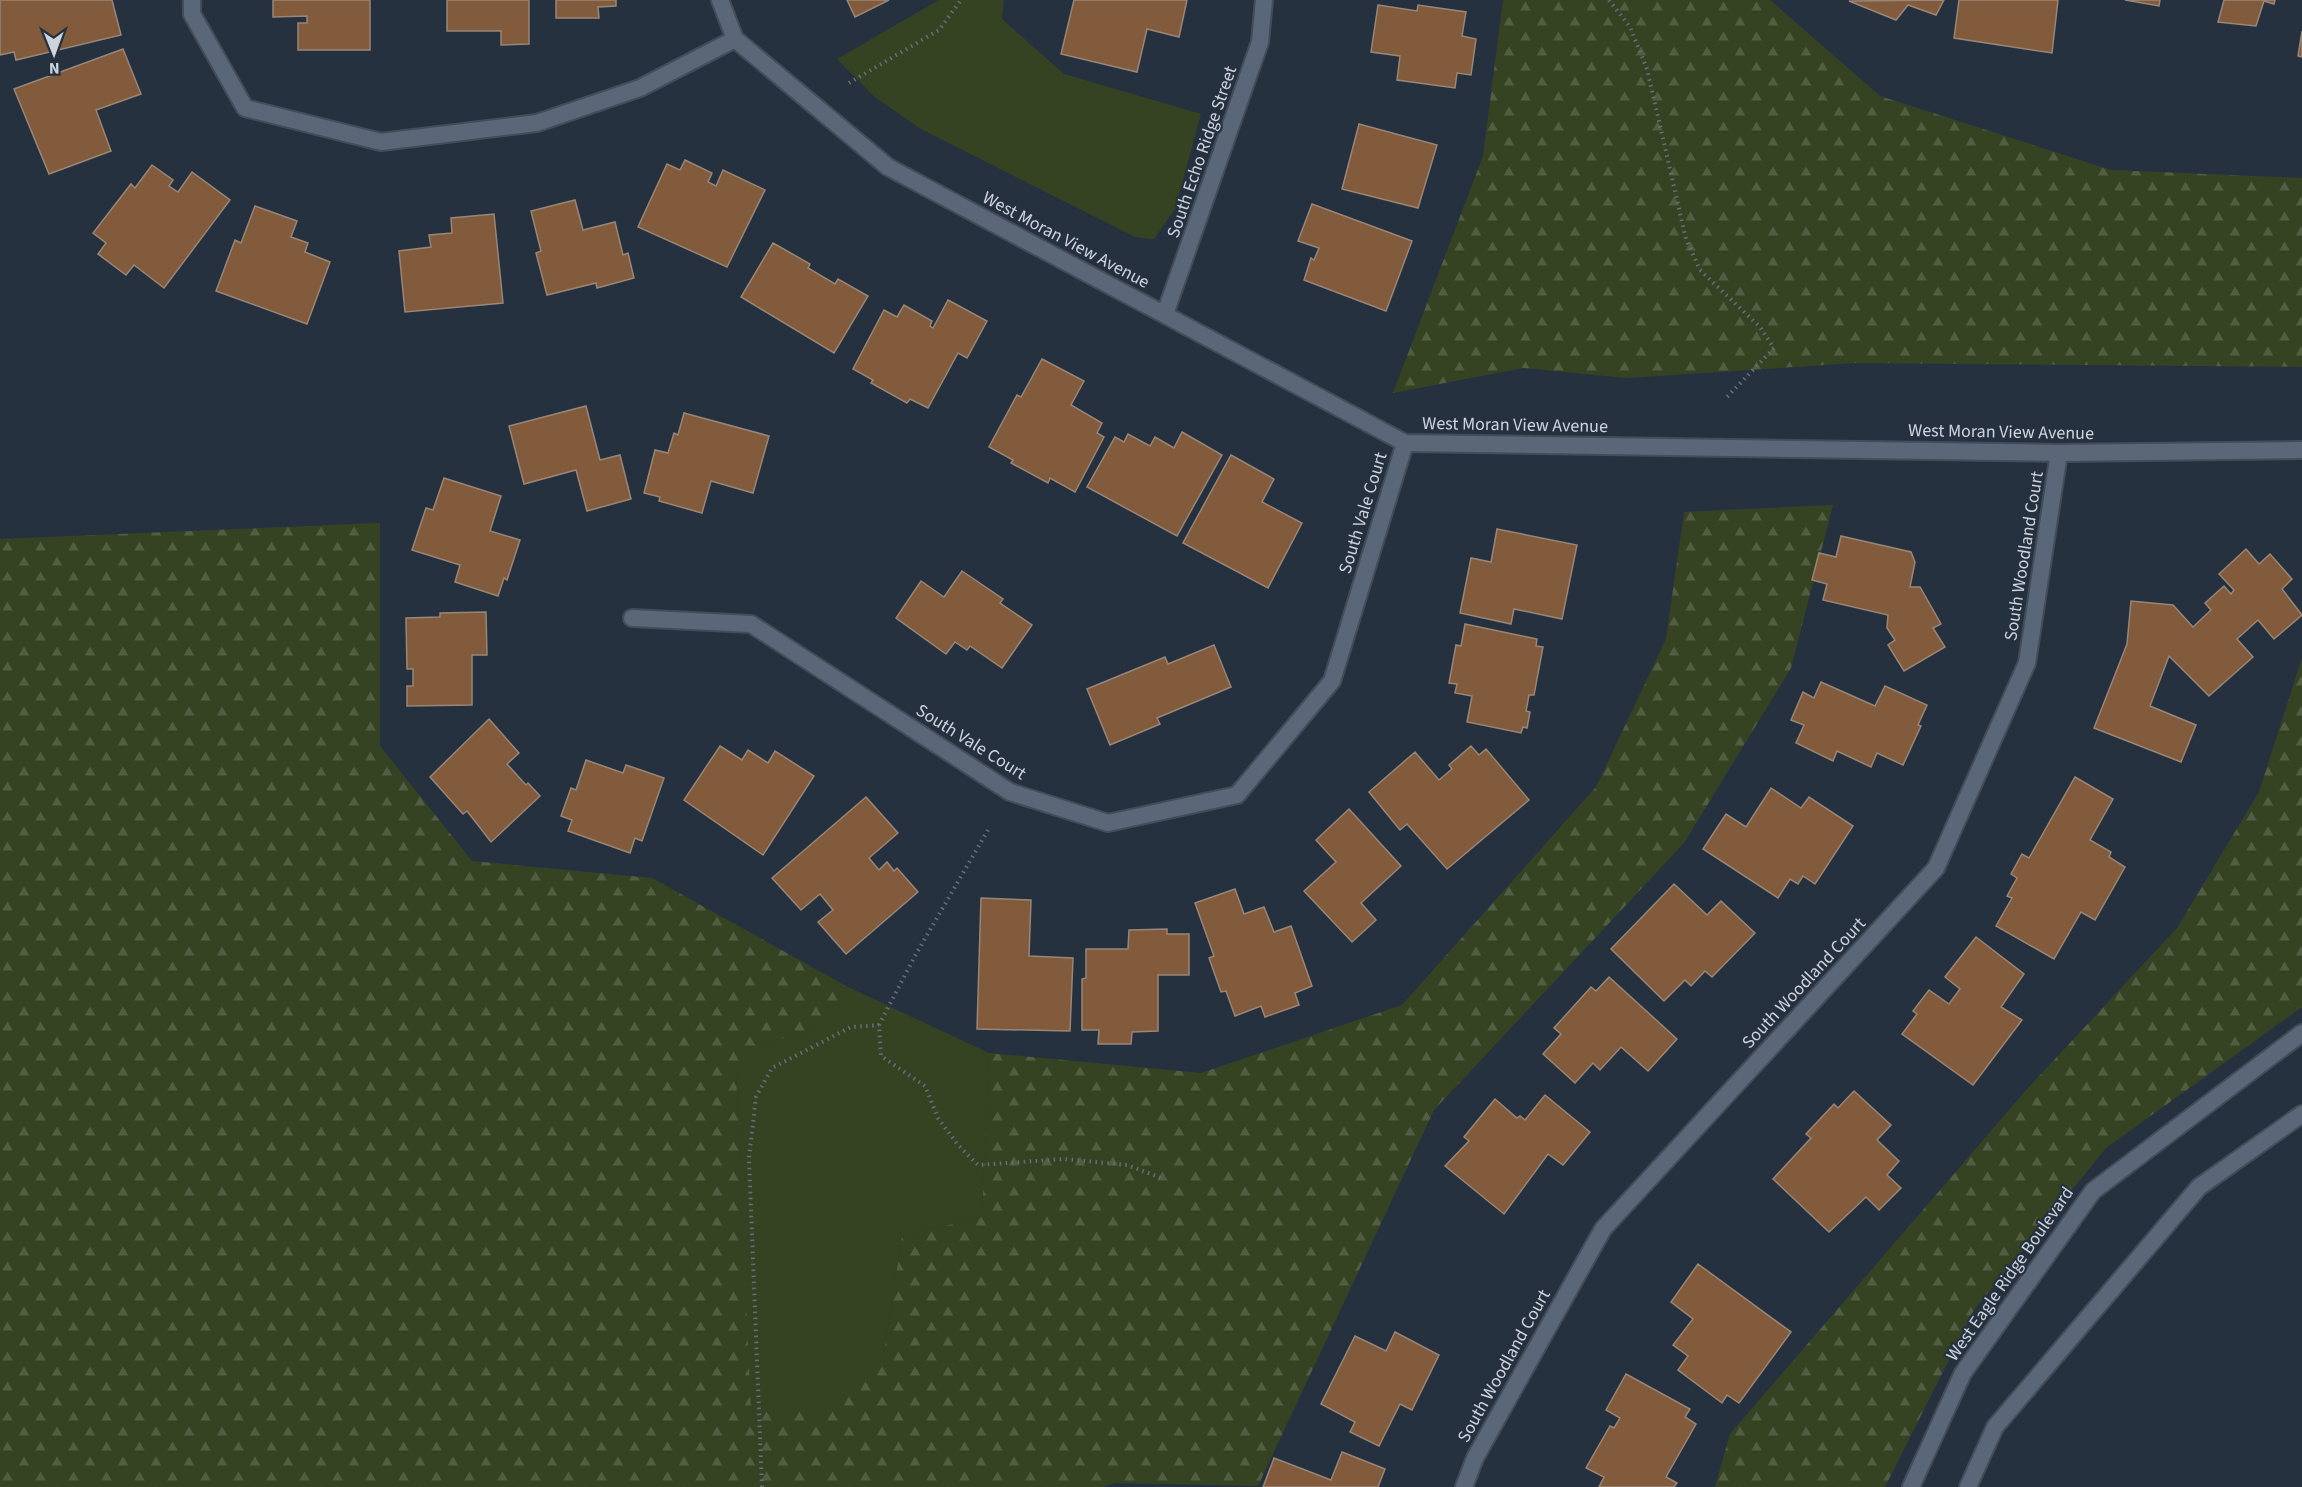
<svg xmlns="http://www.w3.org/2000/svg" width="2302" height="1487" font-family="'Source Sans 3',sans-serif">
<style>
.green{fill:#364323}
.forest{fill:url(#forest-firs)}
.building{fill:#815b3b;stroke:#998677;stroke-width:1.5}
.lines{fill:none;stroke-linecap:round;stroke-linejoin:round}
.minor-casing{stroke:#434d5a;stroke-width:20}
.tertiary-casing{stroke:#434d5a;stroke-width:20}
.path{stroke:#656f7c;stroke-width:4;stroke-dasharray:1.5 4.5;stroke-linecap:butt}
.minor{stroke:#5a6778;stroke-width:16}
.tertiary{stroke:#5a6778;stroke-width:16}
.labels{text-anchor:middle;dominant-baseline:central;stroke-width:4.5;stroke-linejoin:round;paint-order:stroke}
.street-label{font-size:18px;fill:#cdd4de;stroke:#263140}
</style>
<defs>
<pattern id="forest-firs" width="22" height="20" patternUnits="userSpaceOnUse" patternTransform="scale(1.5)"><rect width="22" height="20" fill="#364323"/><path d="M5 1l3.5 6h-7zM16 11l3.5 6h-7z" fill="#525d42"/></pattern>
</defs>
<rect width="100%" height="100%" fill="#263140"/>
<!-- green -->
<g class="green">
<path d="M939 0H1004L1002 19 1064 74 1201 114 1175 209 1154 239 1135 237 921 129 876 98 837 59Z"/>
<path d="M848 987 989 1053 982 1217 902 1236 884 1353 822 1407 750 1413 736 1070 761 1044 818 1029Z"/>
</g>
<!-- forest -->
<g class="forest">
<path d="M1503 0H1770L1880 96 2111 170 2302 178V367L1855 363 1627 378 1523 368 1393 393 1483 156Z"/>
<path d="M1833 505 1791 668 1684 843 1434 1110 1258 1486 1115 1483 1103 1487H0V539L380 523V746L472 861 652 878 848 987 818 1029 761 1044 736 1071 751 1413 822 1406 884 1353 902 1236 982 1217 989 1053 1201 1073 1402 1005 1596 787 1666 639 1684 512Z"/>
<path d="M2302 658V1007L2106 1148 1974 1310 1885 1487H1715L1730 1434 2028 1088 2177 928 2259 792Z"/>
</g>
<!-- building -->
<g class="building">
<path d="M0 0H112L121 35 16 60 14 52 0 55Z"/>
<path d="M273 0H370V50H298V23H307V16L273 17Z"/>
<path d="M447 0H529V44L501 45V31H447Z"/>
<path d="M556 0H616V6L598 7 599 18H556Z"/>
<path d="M847 0H889L855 17Z"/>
<path d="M1074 0H1187L1179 37 1147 29 1137 72 1061 54Z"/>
<path d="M1944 0 1936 15 1908 5 1896 20 1849 1Z"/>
<path d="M1959 0H2058L2052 53 1954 38Z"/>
<path d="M2125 0H2160L2159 6Z"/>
<path d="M2224 0H2275L2274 4 2264 1 2256 26 2218 22Z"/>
<path d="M1378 5 1417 11 1418 5 1466 12 1462 36 1476 39 1471 75 1457 73 1455 88 1397 80 1400 56 1371 52Z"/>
<path d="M2302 31V57L2298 56Z"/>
<path d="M123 49 141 94 96 110 111 151 49 174 14 89Z"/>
<path d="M1359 124 1437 145 1418 208 1342 189Z"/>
<path d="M685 160 712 173 708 182 716 186 723 170 765 190 727 267 638 227 667 164 680 170Z"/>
<path d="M152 165 173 180 169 186 178 192 192 172 230 200 164 288 134 265 126 275 98 254 106 243 93 233 131 184 135 188Z"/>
<path d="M575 200 583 230 615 222 623 255 628 253 634 278 597 288 596 283 547 295 536 253 541 251 531 211Z"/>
<path d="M1312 204 1412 241 1386 311 1304 280 1311 258 1314 260 1319 248 1298 241Z"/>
<path d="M255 206 297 221 291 237 308 243 305 252 330 262 307 324 216 291 235 240 241 243Z"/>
<path d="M494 214 503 303 405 312 399 251 431 247 429 235 452 233 451 218Z"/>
<path d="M773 243 810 264 808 268 835 284 838 279 868 296 834 353 741 297Z"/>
<path d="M948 300 987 321 967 358 958 353 928 408 910 399 907 403 871 383 873 380 853 369 884 310 897 317 904 305 932 321 930 326 933 328Z"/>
<path d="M1042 359 1084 381 1071 405 1102 423 1097 433 1104 437 1075 492 1050 478 1048 483 1011 463 1013 460 989 447 1017 395 1021 397Z"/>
<path d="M586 406 600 460 620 455 631 499 587 511 576 470 524 484 509 426Z"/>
<path d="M684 413 769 436 753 493 711 481 702 513 659 501 660 497 644 493 655 450 668 453 674 433 678 435Z"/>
<path d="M1182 432 1222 455 1177 536 1087 487 1115 437 1124 442 1128 434 1150 446 1155 437 1174 448Z"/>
<path d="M1231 455 1274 479 1262 502 1302 523 1268 588 1183 543Z"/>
<path d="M444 478 501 496 490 531 520 540 507 580 504 578 498 596 455 582 460 565 412 550 426 508 433 510Z"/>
<path d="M1497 529 1577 545 1562 619 1514 609 1511 624 1460 613 1471 558 1491 562Z"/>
<path d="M1841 536 1911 552 1915 562 1910 587H1920L1941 624 1933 628 1945 647 1904 671 1888 645 1895 640 1887 628 1888 615 1823 600 1827 584 1812 580 1819 553 1836 557Z"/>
<path d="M2246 549 2259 564 2270 554 2292 579 2282 589 2302 615 2274 639 2258 620 2237 639 2253 657 2209 696 2169 656 2150 706 2196 725 2181 762 2094 728 2127 644 2131 601 2173 605 2193 627 2211 610 2205 603 2224 586 2231 594 2234 590 2219 574Z"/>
<path d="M962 571 1003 599 1000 603 1032 625 1002 668 970 646 967 650 955 642 946 654 896 618 921 581 944 597Z"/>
<path d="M486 612 487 655H472V705L407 706V686H413V669H407L406 618 440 617V613Z"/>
<path d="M1465 624 1537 639 1536 646 1543 647 1534 695H1529L1526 711 1530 712 1527 728 1523 727 1521 733 1467 722 1472 696 1455 693 1457 684 1449 683 1456 645 1461 646Z"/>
<path d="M1214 645 1231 687 1157 718 1160 724 1110 745 1087 689 1165 657 1168 664Z"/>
<path d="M1821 682 1875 706 1885 686 1927 705 1918 725 1921 726 1903 765 1877 753 1871 767 1837 751 1833 761 1796 743 1804 725 1791 720 1803 692 1814 698Z"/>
<path d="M489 719 519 753 507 764 526 785 528 783 540 796 491 842 467 811 463 814 430 777Z"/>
<path d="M720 746 742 760 748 750 768 763 775 751 814 776 763 855 684 800Z"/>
<path d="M1471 746 1479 755 1486 749 1529 800 1447 869 1407 824 1400 830 1369 792 1415 752 1439 780 1452 769 1449 765Z"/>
<path d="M586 760 623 773 626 765 664 778 642 841 635 838 630 853 568 831 572 820 561 816 571 788 576 790Z"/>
<path d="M2075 777 2113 799 2090 840 2111 852 2109 857 2125 867 2095 920 2081 912 2054 959 1996 926 2012 898 2007 896 2017 878 2011 874 2022 854 2029 858Z"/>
<path d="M1771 788 1801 808 1809 797 1853 826 1815 884 1803 876 1798 884 1790 879 1778 898 1703 849 1726 814 1746 827Z"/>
<path d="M866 797 898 833 869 858 879 870 887 862 894 871 897 868 918 892 846 954 818 922 833 910 820 894 801 910 772 878Z"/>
<path d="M1349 809 1401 866 1361 903 1376 920 1352 942 1304 891 1336 862 1316 840Z"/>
<path d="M1674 884 1707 915 1721 901 1755 933 1712 977 1705 971 1691 986 1685 980 1664 1001 1611 949Z"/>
<path d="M1235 889 1244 914 1264 907 1274 932 1291 926 1312 986 1295 993 1299 1005 1265 1017 1261 1006 1235 1016 1226 991 1221 992 1209 958 1214 956 1195 903Z"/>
<path d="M981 898 1031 900 1029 956 1073 958 1070 1031 977 1029Z"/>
<path d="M1167 929V934H1189V975H1158V1031L1132 1032 1131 1044H1098L1099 1030H1082V979L1086 978V949H1128L1129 930Z"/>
<path d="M1976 937 2024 974 2001 1007 2022 1020 1973 1085 1902 1034 1917 1014 1913 1011 1929 990 1949 1004 1960 989 1945 977Z"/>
<path d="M1609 977 1677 1039 1648 1071 1621 1047 1600 1070 1593 1063 1575 1083 1543 1054 1561 1034 1554 1028 1591 987 1596 991Z"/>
<path d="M1854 1091 1891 1125 1877 1140 1899 1161 1887 1175 1901 1188 1879 1210 1866 1197 1829 1232 1773 1179 1811 1138 1806 1134 1834 1104 1838 1108Z"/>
<path d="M1545 1095 1590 1132 1563 1165 1548 1154 1504 1214 1445 1166 1469 1141 1464 1137 1495 1099 1517 1118 1520 1116 1525 1120Z"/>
<path d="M1698 1264 1791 1332 1739 1403 1727 1395 1722 1403 1678 1370 1688 1356 1673 1345 1693 1319 1671 1302Z"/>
<path d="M1395 1332 1439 1355 1412 1410 1400 1404 1379 1446 1350 1432 1355 1422 1321 1404 1355 1336 1386 1351Z"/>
<path d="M1626 1374 1690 1409 1685 1417 1696 1424 1666 1477 1677 1483 1674 1487H1599L1604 1477 1586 1468 1610 1426 1614 1428 1620 1418 1606 1410Z"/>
<path d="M1342 1452 1385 1469 1378 1487H1263L1274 1458 1331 1480Z"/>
</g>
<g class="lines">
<!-- minor casing -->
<g class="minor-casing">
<g id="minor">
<path d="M192 0V14L245 108 381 142 537 123 640 88 735 39"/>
<path d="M720 0 735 39 888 167 1405 443 2059 453 2302 450"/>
<path d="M1165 314 1260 42 1264 0"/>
<path d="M632 618 751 624 1010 792 1108 823 1237 795 1332 681 1405 443"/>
<path d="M1464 1487 1475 1458 1603 1229 1936 868 2027 663 2059 453"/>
</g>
</g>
<!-- tertiary casing -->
<g class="tertiary-casing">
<g id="tertiary">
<path d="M1911 1487 1963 1373 2093 1191 2302 1033"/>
<path d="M1968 1487 1995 1427 2199 1187 2302 1114"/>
</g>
</g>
<!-- path -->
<g class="path">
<path d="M1609 0 1630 27 1647 69 1686 239 1700 270 1760 327 1774 348 1727 397"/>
<path d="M849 83 939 30 961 0"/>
<path d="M988 830 916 954 879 1025 881 1056 925 1086 938 1118 958 1145 978 1165 1064 1159 1127 1165 1161 1178"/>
<path d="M762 1487 749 1158 756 1097 772 1068 851 1027 879 1025"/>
</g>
<!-- minor -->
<use href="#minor" class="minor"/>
<!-- tertiary -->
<use href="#tertiary" class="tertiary"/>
</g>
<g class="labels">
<!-- street labels -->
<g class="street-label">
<text transform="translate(1202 152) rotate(-71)">South Echo Ridge Street</text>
<text transform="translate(1066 240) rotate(28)">West Moran View Avenue</text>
<text transform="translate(1515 425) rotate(1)">West Moran View Avenue</text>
<text transform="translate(2001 432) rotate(1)">West Moran View Avenue</text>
<text transform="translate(1363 513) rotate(-73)">South Vale Court</text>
<text transform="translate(2024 556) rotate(-81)">South Woodland Court</text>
<text transform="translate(971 742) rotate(32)">South Vale Court</text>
<text transform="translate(1804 983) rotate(-47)">South Woodland Court</text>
<text transform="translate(2010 1274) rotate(-55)">West Eagle Ridge Boulevard</text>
<text transform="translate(1504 1366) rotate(-61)">South Woodland Court</text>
</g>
</g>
<!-- north arrow -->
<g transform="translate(54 54) rotate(179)" stroke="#263140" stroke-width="4.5" paint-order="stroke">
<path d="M0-4.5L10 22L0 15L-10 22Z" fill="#cdd4de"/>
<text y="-9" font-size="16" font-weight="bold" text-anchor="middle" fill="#cdd4de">N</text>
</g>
</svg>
